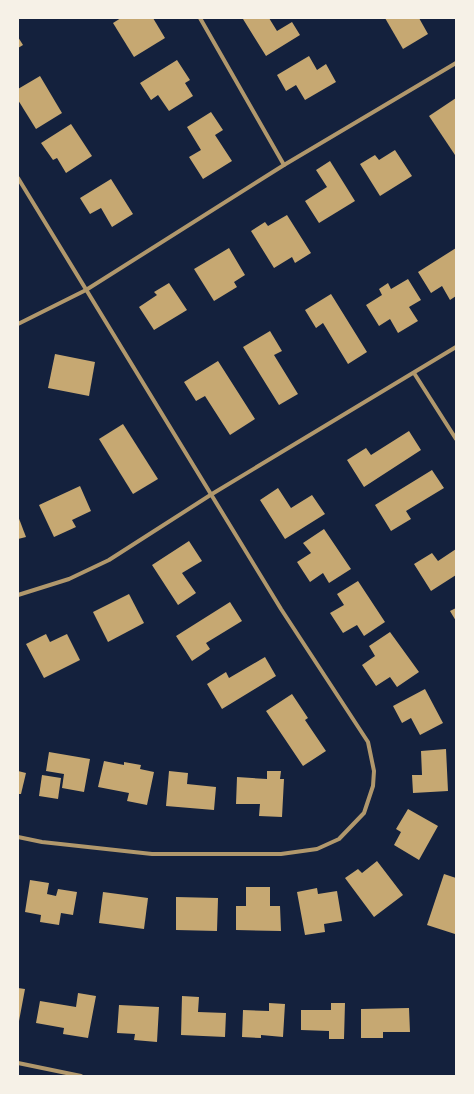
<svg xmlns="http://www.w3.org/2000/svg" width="474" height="1094" font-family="Commissioner,sans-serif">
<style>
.building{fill:#c6a872}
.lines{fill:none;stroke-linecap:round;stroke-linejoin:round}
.minor{stroke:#b1986c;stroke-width:4}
</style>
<rect width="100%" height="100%" fill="#14213d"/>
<!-- building -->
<g class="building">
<path d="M121 18H153L165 38 134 57 113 23Z"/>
<path d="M244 18H269L277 31 292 22 300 35 266 56 243 19Z"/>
<path d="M385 18H419L428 34 403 49Z"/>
<path d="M18 37 23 45 18 48Z"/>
<path d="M309 56 317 70 326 64 336 82 305 100 296 85 286 91 277 75Z"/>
<path d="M177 60 190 80 185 83 193 96 169 111 158 95 151 100 140 83Z"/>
<path d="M40 76 62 113 36 129 18 100V89Z"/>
<path d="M456 98V154L455 155 429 116Z"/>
<path d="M211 112 223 130 215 135 232 161 203 179 189 157 201 150 187 127Z"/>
<path d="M71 124 92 156 66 173 57 158 53 160 41 143Z"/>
<path d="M395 150 412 176 380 196 360 164 375 155 379 160Z"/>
<path d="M330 161 355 201 319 223 305 201 327 187 316 170Z"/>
<path d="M111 179 133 214 112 227 101 208 90 214 80 198Z"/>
<path d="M287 215 311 253 295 263 292 257 274 268 251 231 265 222 268 226Z"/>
<path d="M229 248 245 275 234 282 237 287 214 301 194 269Z"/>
<path d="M456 248V296L450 300 442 286 431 293 418 272Z"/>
<path d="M408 279 421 300 409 307 418 321 398 333 390 319 379 326 366 305 382 295 379 289 388 283 391 289Z"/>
<path d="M169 283 187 310 154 330 139 307 157 295 154 292Z"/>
<path d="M331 294 367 352 348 364 323 323 316 328 305 310Z"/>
<path d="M270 331 282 351 274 355 298 394 279 405 243 347Z"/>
<path d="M55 354 95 362 89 396 48 388Z"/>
<path d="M218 361 255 419 230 435 205 396 196 401 184 382Z"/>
<path d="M123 424 158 479 133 494 99 439Z"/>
<path d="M409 431 421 450 364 487 347 460 366 448 371 455Z"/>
<path d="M432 470 444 488 406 511 411 519 391 531 375 505Z"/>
<path d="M80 486 91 511 72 520 76 527 54 537 39 505Z"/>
<path d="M278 488 291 508 312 495 325 514 285 539 260 500Z"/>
<path d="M18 516 26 537 18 539Z"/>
<path d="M324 529 351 569 329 583 323 573 310 582 297 562 311 553 303 543Z"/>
<path d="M189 541 202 561 182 573 196 593 178 605 152 565Z"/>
<path d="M456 549V575L431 591 414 564 432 553 438 561Z"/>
<path d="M358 581 385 622 364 636 357 625 343 633 330 613 344 605 337 594Z"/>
<path d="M129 594 144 623 108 642 93 612Z"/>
<path d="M230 602 242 621 206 643 210 649 192 661 176 636Z"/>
<path d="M456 608V621L450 611Z"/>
<path d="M390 632 419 672 397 687 390 677 376 686 362 665 375 656 369 646Z"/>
<path d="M46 634 50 642 67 634 80 660 44 678 26 644Z"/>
<path d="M265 657 276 676 222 709 207 684 226 672 229 678Z"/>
<path d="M425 689 443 723 420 735 411 718 402 723 393 706Z"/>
<path d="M292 694 308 718 305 720 326 751 303 766 266 711Z"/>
<path d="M446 749 448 791 413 793 412 775H422L421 751Z"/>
<path d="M49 752 90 759 84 792 62 788 64 774 46 771Z"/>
<path d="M104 761 124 765V762L141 765 140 769 154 772 147 805 127 801 129 793 98 787Z"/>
<path d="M18 771 26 773 21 794H18Z"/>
<path d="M169 771 188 773 187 784 216 787 214 810 166 806Z"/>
<path d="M267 771H281L280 779H284L282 817 259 816 260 804H236L237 777 267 779Z"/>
<path d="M42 775 61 778 58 799 39 796Z"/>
<path d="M408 809 438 826 419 860 394 845 401 832 396 829Z"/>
<path d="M377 861 403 895 374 917 345 878 358 869 362 873Z"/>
<path d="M444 874 456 878 455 934 427 925Z"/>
<path d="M30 880 49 883 47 894 56 896 58 889 77 892 73 915 61 913 59 925 40 922 41 915 25 912Z"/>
<path d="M246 887H270V906H280L281 931 236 930V906H246Z"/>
<path d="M317 888 318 894 337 891 342 921 324 924 325 932 305 935 297 892Z"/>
<path d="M103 892 148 898 144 929 99 923Z"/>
<path d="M176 897 218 898 217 931 176 930Z"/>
<path d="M18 988 25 989 19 1021H18Z"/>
<path d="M78 993 96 996 88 1038 63 1034 64 1028 36 1023 40 1001 76 1007Z"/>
<path d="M182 996 199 997 198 1012 226 1013 225 1037 181 1035Z"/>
<path d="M269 1003 285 1004 283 1037 261 1035V1038L242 1037 243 1010 269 1011Z"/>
<path d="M331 1003H345L344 1039H329V1031L301 1030V1010H331Z"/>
<path d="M119 1005 159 1007 157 1042 134 1040 135 1034 117 1033Z"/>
<path d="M409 1008 410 1032H383V1038H361V1009Z"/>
</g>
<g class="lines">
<!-- minor -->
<g class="minor">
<path d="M200 18 284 165"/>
<path d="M18 178 281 609 368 742 374 771 373 786 364 813 339 839 317 849 281 854H152L42 842 18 837"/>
<path d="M18 324 86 290 284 165 456 63"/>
<path d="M414 373 456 439"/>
<path d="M18 595 69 579 109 560 212 494 456 347"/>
<path d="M18 1063 81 1076"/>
</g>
</g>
<!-- border -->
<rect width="474" height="1094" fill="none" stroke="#f6f1e7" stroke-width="38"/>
</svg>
